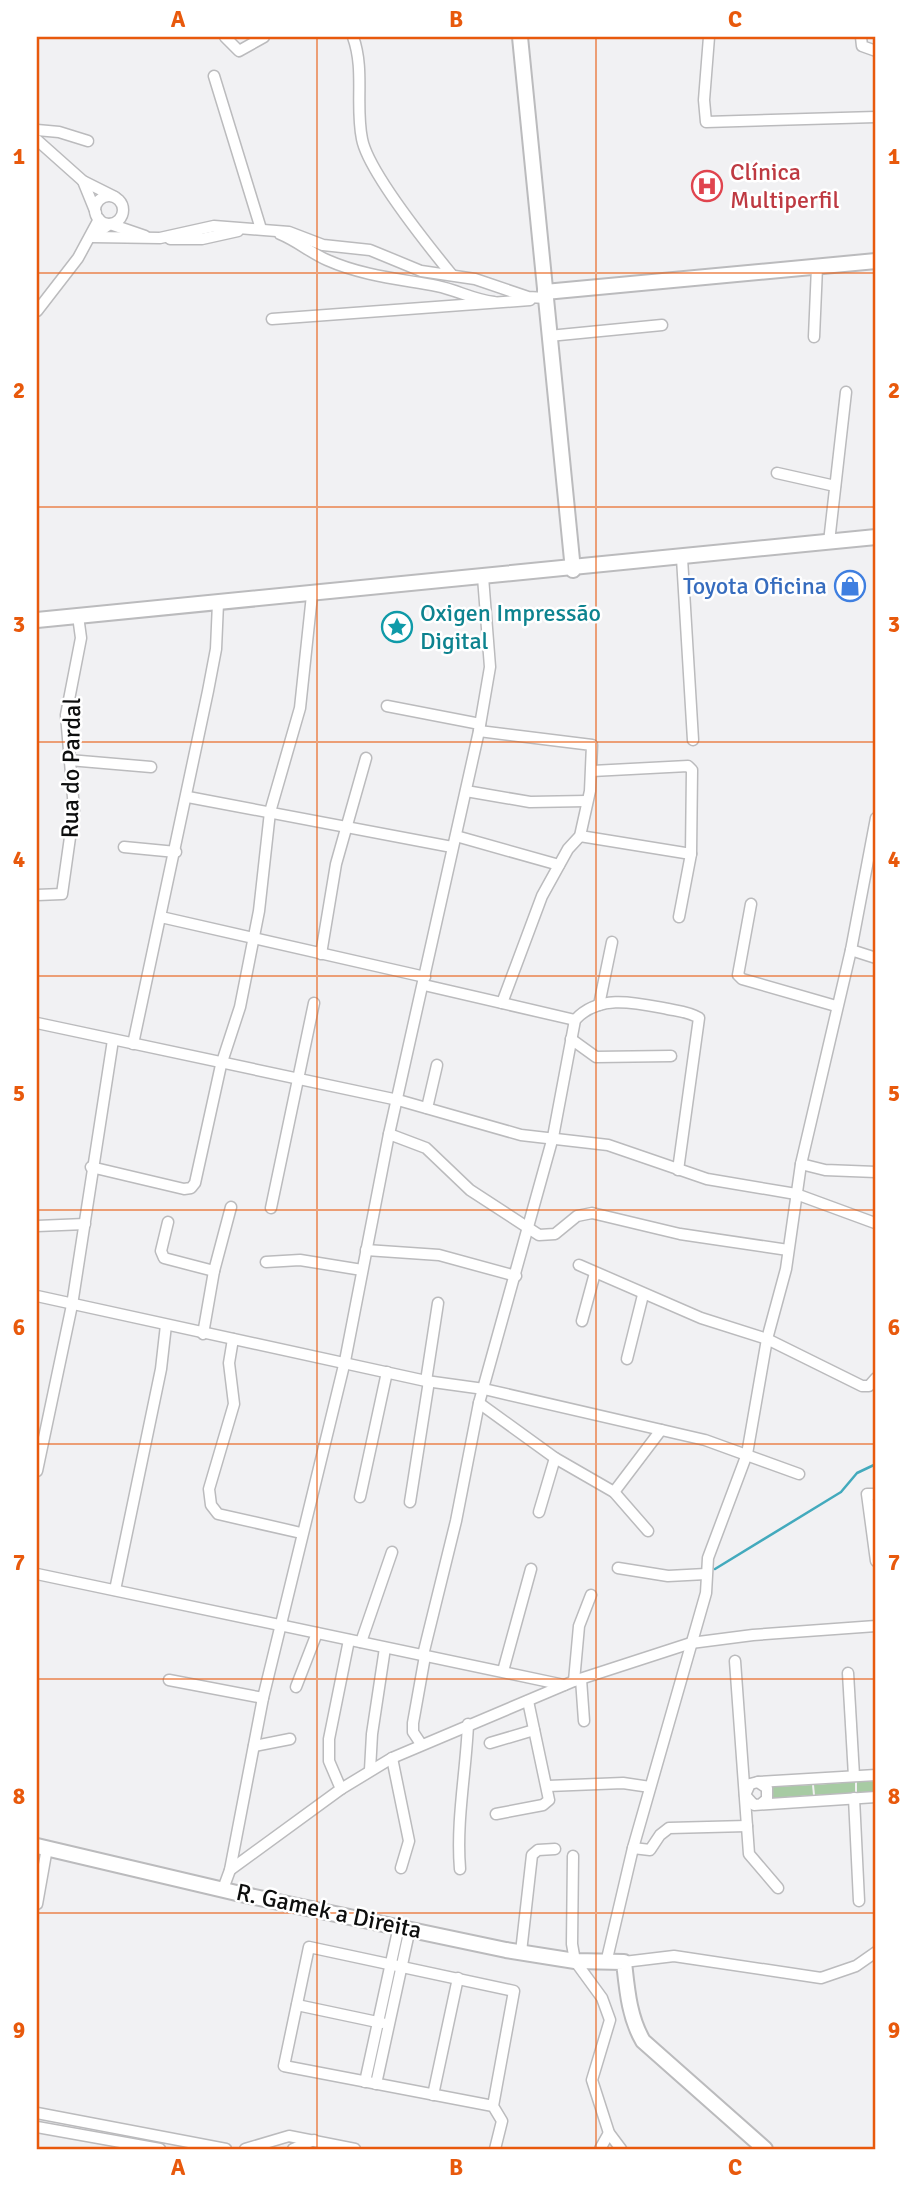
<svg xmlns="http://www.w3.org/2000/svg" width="913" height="2186" font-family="Signika,sans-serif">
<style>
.green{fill:#a7cba3}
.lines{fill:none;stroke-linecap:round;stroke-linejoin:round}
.stream{stroke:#43aabd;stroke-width:2.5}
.street-casing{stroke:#bbbbbd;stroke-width:13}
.secondary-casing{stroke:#bbbbbd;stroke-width:18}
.street{stroke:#fff;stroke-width:10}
.secondary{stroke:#fff;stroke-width:14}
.grid{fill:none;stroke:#e8590c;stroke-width:2;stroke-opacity:0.55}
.labels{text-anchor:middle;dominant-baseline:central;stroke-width:5;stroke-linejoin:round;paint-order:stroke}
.health-label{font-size:24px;fill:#be3a42;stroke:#fff;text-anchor:start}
.shop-label{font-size:24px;fill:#366cbe;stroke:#fff;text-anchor:end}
.culture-label{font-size:24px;fill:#0d838f;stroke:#fff;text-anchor:start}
.street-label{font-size:24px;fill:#0d0e0e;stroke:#fff}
.neatline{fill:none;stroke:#e8590c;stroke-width:2.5}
.grid-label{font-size:23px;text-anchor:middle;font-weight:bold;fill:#e8590c}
</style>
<rect width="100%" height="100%" fill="#f1f1f3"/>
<!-- green -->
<g class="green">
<path d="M876 1781V1792L857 1793V1782Z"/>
<path d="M855 1782V1793L815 1795 814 1785Z"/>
<path d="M812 1785 813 1795 773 1798 772 1787Z"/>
</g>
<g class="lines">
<!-- stream -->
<path class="stream" d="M715 1569 841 1492 857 1473 876 1464"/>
<!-- street casing -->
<g class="street-casing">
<g id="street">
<path d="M225 37 239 51 264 37"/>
<path d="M353 37C365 70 355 105 362 139 368 171 430 248 452 275"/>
<path d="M709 37 704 100 706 122 876 117"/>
<path d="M861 37 862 46 876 51"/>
<path d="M214 76 261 229"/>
<path d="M37 130 59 132 88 141"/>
<path d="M37 140 83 181 115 197"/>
<path d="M83 181 96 213"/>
<circle cx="109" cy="210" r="14"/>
<path d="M280 234C297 241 311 253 327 260 363 276 400 279 437 286 457 290 474 300 494 302"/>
<path d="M93 236 110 224 145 236"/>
<path d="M92 237 160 238 214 226 289 232 323 245 370 250 421 271 475 279 528 297 546 298"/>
<path d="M170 239H202L238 231"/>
<path d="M37 311 78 258 99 219"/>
<path d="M272 319 530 300"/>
<path d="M549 336 662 325"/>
<path d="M814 337 817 267"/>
<path d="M777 473 835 486"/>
<path d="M829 542 846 392"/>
<path d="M682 558 693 740"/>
<path d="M387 706 480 724"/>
<path d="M479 731 592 745 590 791 580 836 568 849 542 896 502 1003"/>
<path d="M69 760 151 767"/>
<path d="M592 771 688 766 692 770 691 854 679 917"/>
<path d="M466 791 530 802 587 801"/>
<path d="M188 797 452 847"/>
<path d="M456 836 559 865"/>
<path d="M580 836 691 854"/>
<path d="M124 847 176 852"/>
<path d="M37 895 62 894 74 809 66 715 81 638 78 616"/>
<path d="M751 904 738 975 742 979 836 1006"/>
<path d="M161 917 425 977"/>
<path d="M851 950 876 958"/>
<path d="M321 954 336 864 366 758"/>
<path d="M424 985 575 1020"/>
<path d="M599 1005 612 942"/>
<path d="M37 1023 398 1100 521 1135 608 1145 707 1179 796 1194 875 1223"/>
<path d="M571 1039 596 1057 671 1056"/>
<path d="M133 1044 208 691 216 649 218 603"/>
<path d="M427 1108 437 1065"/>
<path d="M389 1134 426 1148 470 1190 539 1235 555 1234 577 1216 592 1213 680 1234 788 1250"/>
<path d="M801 1164 825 1170 876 1172"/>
<path d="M91 1167 184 1189 191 1188 195 1183 221 1065 240 1007 259 911 270 812 300 708 312 595"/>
<path d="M271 1208 314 1003"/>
<path d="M168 1222 161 1251 164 1258 214 1271"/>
<path d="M37 1226 85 1224"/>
<path d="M366 1250 439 1255 516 1276"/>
<path d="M266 1262 300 1260 362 1270"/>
<path d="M579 1265 701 1318 767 1339 862 1386H869L876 1378"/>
<path d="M37 1296 426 1381 484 1389 705 1440 799 1474"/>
<path d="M582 1321 595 1273"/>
<path d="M203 1334 214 1271 231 1207"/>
<path d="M233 1339 229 1363 234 1404 209 1489 211 1505 218 1514 301 1533"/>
<path d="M627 1359 643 1295"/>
<path d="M426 1381 438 1303"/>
<path d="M479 1403 555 1458 614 1492 648 1531"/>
<path d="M37 1471 72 1305 113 1040"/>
<path d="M614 1492 661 1430"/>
<path d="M876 1494H867L876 1561"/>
<path d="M360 1497 387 1372"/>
<path d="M410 1502 429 1381"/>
<path d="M539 1512 555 1458"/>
<path d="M618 1568 668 1576 706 1574"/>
<path d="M37 1574 564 1685"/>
<path d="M115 1590 161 1369 166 1325"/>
<path d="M361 1642 392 1552"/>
<path d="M423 1655 456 1521 479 1403 553 1137 575 1020C599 993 637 1003 668 1009 678 1011 690 1012 699 1018L678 1170"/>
<path d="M735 1661 749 1854 778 1888"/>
<path d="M503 1671 531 1569"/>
<path d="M848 1673 854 1776"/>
<path d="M581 1679 584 1721"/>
<path d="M169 1680 263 1698"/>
<path d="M574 1681 579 1626 591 1595"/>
<path d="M296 1687 317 1633"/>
<path d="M490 1743 534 1730"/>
<path d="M421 1744 413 1732V1723L425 1656"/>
<path d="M254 1746 290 1739"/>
<path d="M392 1758 409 1841 401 1868"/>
<path d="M370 1770 372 1734 385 1648"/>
<path d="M758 1782 876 1775"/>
<path d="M548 1786 623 1783 650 1787"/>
<path d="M341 1789 329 1761V1739L349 1640"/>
<path d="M854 1798 859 1901"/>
<path d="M761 1804 767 1799V1788L758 1782 750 1784 745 1795 754 1805 876 1797"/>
<path d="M496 1814 543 1805 549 1800 528 1701"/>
<path d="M633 1848 650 1850 660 1835 669 1828 747 1826"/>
<path d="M573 1856 572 1944 575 1961 602 1998 610 2020 592 2080 609 2133 621 2149"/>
<path d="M460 1869C456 1821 466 1772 468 1724"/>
<path d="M230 1870 341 1789 392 1758 574 1681 691 1643 753 1635 876 1626"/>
<path d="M223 1889 230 1870 263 1698 345 1361 389 1134 479 731 490 667 483 577"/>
<path d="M37 1904 47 1848"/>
<path d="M521 1952 532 1855 538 1850 555 1849"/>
<path d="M624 1962 674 1956 821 1978 856 1966 876 1952"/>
<path d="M606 1963 633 1848 706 1593 708 1558 747 1454 767 1339 786 1269 801 1164 851 950 876 818"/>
<path d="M297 2005 382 2023"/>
<path d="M365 2082 399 1926"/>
<path d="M376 2084 410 1928"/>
<path d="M433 2095 458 1978"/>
<path d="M493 2106 514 1991 309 1947 284 2066 493 2106 502 2121 495 2149"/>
<path d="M37 2113 226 2149"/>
<path d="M37 2127 160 2149"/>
<path d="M245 2149 289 2136 355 2149"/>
<path d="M293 2149 314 2140"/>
<path d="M600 2149 609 2133"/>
</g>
</g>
<!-- secondary casing -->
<g class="secondary-casing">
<g id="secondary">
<path d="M520 37 573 570"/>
<path d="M545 292 876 261"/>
<path d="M37 620 876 537"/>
<path d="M37 1846 245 1895 506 1950 575 1961 624 1962C627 1989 629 2017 643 2041L765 2149"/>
</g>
</g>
<!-- street -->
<use href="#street" class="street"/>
<!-- secondary -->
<use href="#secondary" class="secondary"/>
</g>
<!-- grid -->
<path class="grid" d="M317 37V2149M596 37V2149M37 273H876M37 507H876M37 742H876M37 976H876M37 1210H876M37 1444H876M37 1679H876M37 1913H876"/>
<!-- icons -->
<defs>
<g id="hospital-ring" transform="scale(1.575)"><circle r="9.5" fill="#fff" stroke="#e0444e" stroke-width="1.5"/><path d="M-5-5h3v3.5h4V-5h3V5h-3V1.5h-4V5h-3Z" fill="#e0444e"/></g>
<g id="shop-ring" transform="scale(1.575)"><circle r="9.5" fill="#fff" stroke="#3f7fe0" stroke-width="1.5"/><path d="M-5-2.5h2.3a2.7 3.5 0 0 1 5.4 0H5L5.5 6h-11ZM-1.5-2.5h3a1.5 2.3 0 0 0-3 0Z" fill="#3f7fe0"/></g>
<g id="sight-ring" transform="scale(1.575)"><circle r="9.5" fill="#fff" stroke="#0f9aa8" stroke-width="1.5"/><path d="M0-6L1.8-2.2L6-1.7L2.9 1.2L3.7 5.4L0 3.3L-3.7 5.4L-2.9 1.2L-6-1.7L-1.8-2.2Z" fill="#0f9aa8"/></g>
</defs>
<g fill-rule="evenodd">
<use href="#hospital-ring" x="707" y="186"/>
<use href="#shop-ring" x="850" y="586"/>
<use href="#sight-ring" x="397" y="627"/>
</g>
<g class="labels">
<!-- health labels -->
<g class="health-label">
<text x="730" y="172">Clínica<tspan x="730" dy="28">Multiperfil</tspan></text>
</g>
<!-- shop labels -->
<g class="shop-label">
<text x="827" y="586">Toyota Oficina</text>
</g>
<!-- culture labels -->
<g class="culture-label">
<text x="420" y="613">Oxigen Impressão<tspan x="420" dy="28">Digital</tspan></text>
</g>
<!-- street labels -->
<g class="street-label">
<text transform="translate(71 768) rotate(-89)">Rua do Pardal</text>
<text transform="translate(329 1911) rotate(12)">R. Gamek a Direita</text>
</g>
</g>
<!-- border -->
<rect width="913" height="2186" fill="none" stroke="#ffffff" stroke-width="77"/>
<rect x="38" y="38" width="836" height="2110" class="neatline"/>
<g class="grid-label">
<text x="178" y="27">A</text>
<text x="456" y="27">B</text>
<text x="735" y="27">C</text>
<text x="19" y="164">1</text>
<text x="894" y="164">1</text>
<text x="19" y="398">2</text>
<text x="894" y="398">2</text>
<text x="19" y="632">3</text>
<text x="894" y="632">3</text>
<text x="19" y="867">4</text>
<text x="894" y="867">4</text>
<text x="19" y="1101">5</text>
<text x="894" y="1101">5</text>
<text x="19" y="1335">6</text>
<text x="894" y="1335">6</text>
<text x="19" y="1570">7</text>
<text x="894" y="1570">7</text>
<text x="19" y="1804">8</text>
<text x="894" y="1804">8</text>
<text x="19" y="2038">9</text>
<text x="894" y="2038">9</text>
<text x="178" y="2175">A</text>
<text x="456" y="2175">B</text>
<text x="735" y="2175">C</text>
</g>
</svg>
